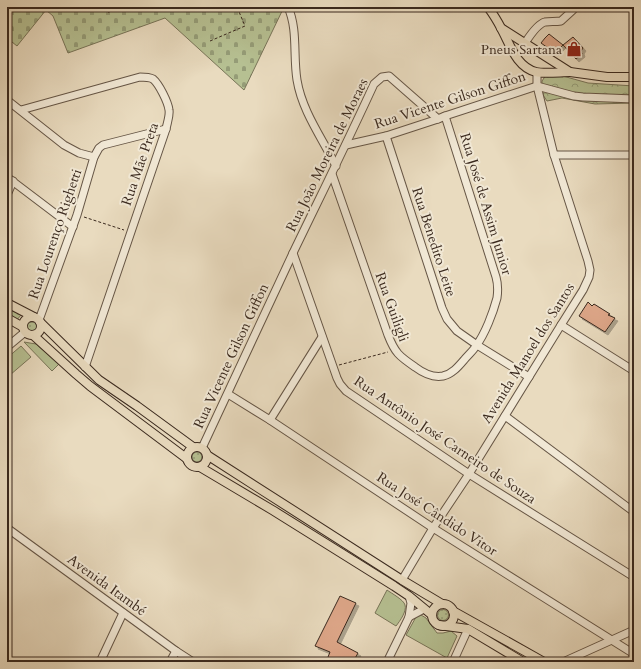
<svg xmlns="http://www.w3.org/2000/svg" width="641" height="669" font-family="Cardo,serif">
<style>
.grass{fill:url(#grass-dots);stroke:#787458}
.forest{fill:url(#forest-crowns);stroke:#787458}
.cemetery{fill:url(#cemetery-stones);stroke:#787458}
.park{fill:#b6c092;stroke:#787458}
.building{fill:#dda688;stroke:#3a291e;filter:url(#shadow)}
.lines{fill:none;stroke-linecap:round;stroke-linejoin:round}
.minor-casing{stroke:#665646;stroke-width:9}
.major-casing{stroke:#3a291e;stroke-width:10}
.path{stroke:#3a291e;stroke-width:1;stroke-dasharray:3 2;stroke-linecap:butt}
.minor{stroke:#f1e8d5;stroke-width:7}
.major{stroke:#e9dbbf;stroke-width:8}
.labels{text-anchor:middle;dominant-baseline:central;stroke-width:4;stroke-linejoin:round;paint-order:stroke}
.poi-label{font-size:14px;fill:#3a291e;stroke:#f1e8d5;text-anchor:end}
.street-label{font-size:14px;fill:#3a291e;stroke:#f1e8d5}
</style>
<defs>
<pattern id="grass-dots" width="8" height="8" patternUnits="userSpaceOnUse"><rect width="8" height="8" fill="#b6c092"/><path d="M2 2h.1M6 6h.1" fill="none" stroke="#959c77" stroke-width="1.8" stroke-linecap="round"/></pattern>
<pattern id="forest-crowns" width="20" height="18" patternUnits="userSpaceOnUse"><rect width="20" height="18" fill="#b6c092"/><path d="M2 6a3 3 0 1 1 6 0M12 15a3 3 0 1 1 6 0" fill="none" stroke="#959c77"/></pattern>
<pattern id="cemetery-stones" width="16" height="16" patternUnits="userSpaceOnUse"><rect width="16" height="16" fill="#b6c092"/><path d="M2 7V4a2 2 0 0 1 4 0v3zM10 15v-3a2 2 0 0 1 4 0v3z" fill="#959c77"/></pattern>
<filter id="shadow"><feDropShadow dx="3" dy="3" stdDeviation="0" flood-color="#0004"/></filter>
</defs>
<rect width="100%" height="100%" fill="#e9dbbf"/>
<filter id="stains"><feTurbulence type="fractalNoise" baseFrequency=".005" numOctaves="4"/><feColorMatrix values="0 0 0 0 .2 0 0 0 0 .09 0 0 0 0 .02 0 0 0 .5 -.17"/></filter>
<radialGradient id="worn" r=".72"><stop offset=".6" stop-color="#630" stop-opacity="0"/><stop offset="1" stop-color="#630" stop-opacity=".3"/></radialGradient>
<!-- grass -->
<g class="grass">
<path d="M7 308 21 315 16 321 7 314Z"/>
<circle cx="32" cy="327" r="5"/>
<circle cx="197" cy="457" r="5"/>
<circle cx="443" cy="615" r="5.5"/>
</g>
<!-- forest -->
<path class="forest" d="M552 73 588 83 634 86V103L595 104 562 98 547 101 543 95 542 81 546 75Z"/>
<!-- cemetery -->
<path class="cemetery" d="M7 7H284L244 90 165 18 68 53 53 16 46 10 17 46 7 38Z"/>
<!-- park -->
<g class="park">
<path d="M24 342 36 344 59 364 52 371Z"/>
<path d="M21 346 31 357 10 375 7 372V358Z"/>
<path d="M387 590C391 593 404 600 405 605 407 611 400 621 396 626L375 613Z"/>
<path d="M421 615 426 618 437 633H443L451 631 457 636 447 658 406 635 416 617Z"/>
</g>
<!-- building -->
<g class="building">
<path d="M549 34 563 45 555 53 541 43 545 38Z"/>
<path d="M573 37 583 48 581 51 582 54 576 59 563 45Z"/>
<path d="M588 302 592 306 594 304 610 314 608 315 615 318 605 332 579 316Z"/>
<path d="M340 596 356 603 337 642 358 653 353 662H326L330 652 315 646Z"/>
</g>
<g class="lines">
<!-- minor casing -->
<g class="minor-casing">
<g id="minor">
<path d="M288 7C298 30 293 55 297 80 302 111 322 138 336 166"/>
<path d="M525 43C529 37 537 24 545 22 550 21 555 22 561 21L573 10"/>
<path d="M7 49V51"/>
<path d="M7 100 64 145 79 153 94 157"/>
<path d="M21 110 140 77C145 77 149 77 153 79 159 84 168 102 169 110 170 116 167 123 166 129L85 367"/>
<path d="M386 136 442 308 447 319 457 331 477 345 529 377"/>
<path d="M346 145 386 136 438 119 445 116 537 86 574 96 583 97 634 99"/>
<path d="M554 155H634"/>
<path d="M332 174 388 335C395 353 399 356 415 367 423 373 432 378 443 376 452 374 458 367 464 360 468 355 473 351 476 346 485 334 493 313 497 298 498 291 498 284 496 277L445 116"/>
<path d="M7 177 73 227"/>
<path d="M7 195 13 181"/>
<path d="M293 253 337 378 340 384 346 391 469 474 634 577"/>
<path d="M39 320 77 215 94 157 99 148 103 145 166 129"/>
<path d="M561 325 634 371"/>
<path d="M7 347 25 332"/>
<path d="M228 394 270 420 433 528 634 654"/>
<path d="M505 416 634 512"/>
<path d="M270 420 322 337"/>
<path d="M202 448C233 383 263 318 293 253 320 197 348 141 374 84L382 77 389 76 438 119"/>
<path d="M7 528 176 651 193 662"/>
<path d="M402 580 433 528 469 474 561 325 583 290 589 277 590 270 588 261 554 155 537 86V73"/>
<path d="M409 617 424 609"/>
<path d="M100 662 123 613"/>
<path d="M170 662 176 651"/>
<path d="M387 662 409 617 411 603 409 596"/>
<path d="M453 662 468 629"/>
<path d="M563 662 634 630"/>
</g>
</g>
<!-- major casing -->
<g class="major-casing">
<g id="major">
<path d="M488 7C493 14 497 20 501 28 510 44 516 67 536 72 544 74 561 72 570 72"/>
<path d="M501 28 570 72 607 77H634"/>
<path d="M7 303 34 317"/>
<circle cx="32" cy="326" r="9"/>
<path d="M7 318 23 327"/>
<path d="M40 322 99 380 137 406 193 447"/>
<path d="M33 335 76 374 90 386 186 458"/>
<circle cx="197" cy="457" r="10"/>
<path d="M207 455 402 580 442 604"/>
<path d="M200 467 274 511 394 586 409 596 432 615"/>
<circle cx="443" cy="615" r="11"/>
<path d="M453 611 544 662"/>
<path d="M439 625 468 629 523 662"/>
</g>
</g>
<!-- path -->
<g class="path">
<path d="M107 7 109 13"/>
<path d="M210 41 245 26 237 7"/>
<path d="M84 217 124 230"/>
<path d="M339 365 388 352"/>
</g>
<!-- minor -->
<use href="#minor" class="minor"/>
<!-- major -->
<use href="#major" class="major"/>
</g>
<!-- icons -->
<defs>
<g id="shop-bare" transform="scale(1.2)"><path d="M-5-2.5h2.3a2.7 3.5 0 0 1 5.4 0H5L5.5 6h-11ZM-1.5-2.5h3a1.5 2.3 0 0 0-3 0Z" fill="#8f2418" stroke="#f1e8d5" stroke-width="2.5" paint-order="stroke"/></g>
</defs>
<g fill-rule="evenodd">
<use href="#shop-bare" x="574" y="49"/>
</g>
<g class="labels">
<!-- poi labels -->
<g class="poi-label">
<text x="562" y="49">Pneus Sartana</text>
</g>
<!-- street labels -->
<g class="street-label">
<text transform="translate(450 100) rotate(-18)">Rua Vicente Gilson Giffon</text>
<text transform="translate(327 155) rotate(-64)">Rua João Moreira de Moraes</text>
<text transform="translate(140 164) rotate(-71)">Rua Mãe Preta</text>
<text transform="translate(486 204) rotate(73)">Rua José de Assim Junior</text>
<text transform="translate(55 234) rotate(-71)">Rua Lourenço Righetti</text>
<text transform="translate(434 242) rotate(72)">Rua Benedito Leite</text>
<text transform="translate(392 307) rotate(70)">Rua Guiligli</text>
<text transform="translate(528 353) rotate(-58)">Avenida Manoel dos Santos</text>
<text transform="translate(231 356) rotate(-65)">Rua Vicente Gilson Giffon</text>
<text transform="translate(445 440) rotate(34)">Rua Antônio José Carneiro de Souza</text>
<text transform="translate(437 514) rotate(33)">Rua José Cândido Vitor</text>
<text transform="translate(107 585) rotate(36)">Avenida Itambé</text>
</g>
</g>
<!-- margin -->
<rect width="641" height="669" fill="none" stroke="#e9dbbf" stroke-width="24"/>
<rect x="8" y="8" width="625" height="653" fill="none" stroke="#3a291e" stroke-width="2"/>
<rect x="12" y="12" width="617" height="645" fill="none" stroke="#3a291e"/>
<rect width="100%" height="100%" filter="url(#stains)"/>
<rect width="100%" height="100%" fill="url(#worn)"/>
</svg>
